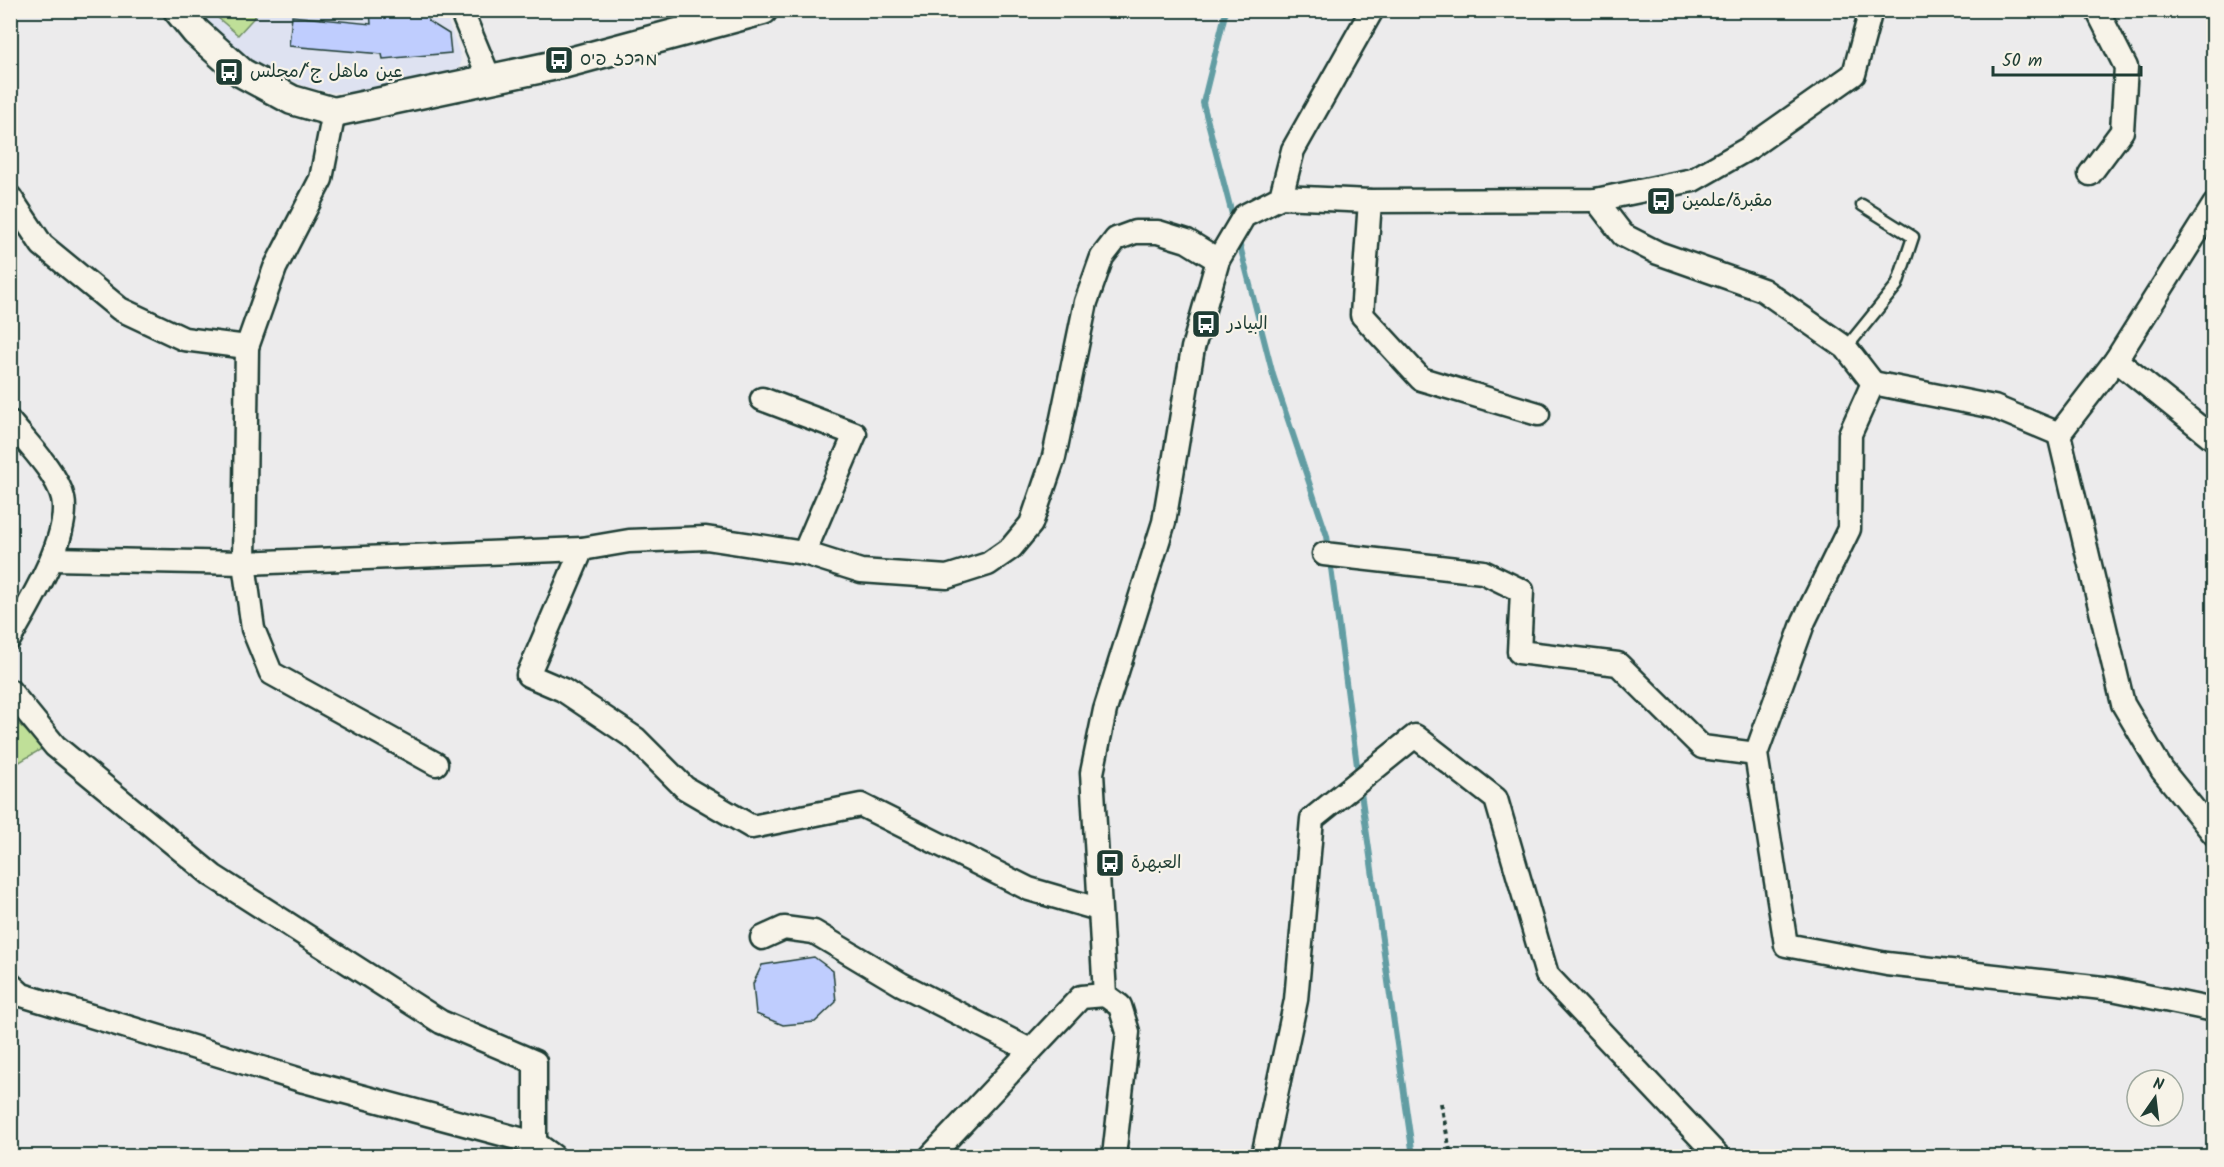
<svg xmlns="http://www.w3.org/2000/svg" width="2224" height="1167" font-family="Kalam,'Playpen Sans Arabic','Playpen Sans Hebrew',sans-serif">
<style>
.built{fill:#dee2f1}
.green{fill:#bfdf98;stroke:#6f8e66;stroke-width:1.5}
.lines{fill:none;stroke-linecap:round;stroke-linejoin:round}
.stream{stroke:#629da3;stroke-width:6}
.building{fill:#bfcdfe;stroke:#1f3d34;stroke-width:1.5}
.service-casing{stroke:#1f3d34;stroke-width:15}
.minor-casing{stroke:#1f3d34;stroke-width:27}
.tertiary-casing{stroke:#1f3d34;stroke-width:33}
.path{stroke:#1f3d34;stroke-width:4;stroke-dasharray:4.5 4.5;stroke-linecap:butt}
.service{stroke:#f7f3e8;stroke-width:10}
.minor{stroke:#f7f3e8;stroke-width:22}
.tertiary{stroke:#f7f3e8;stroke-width:28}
.labels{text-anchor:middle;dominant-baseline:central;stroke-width:4.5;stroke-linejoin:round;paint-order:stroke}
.poi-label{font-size:18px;fill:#1f3d34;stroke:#f7f3e8;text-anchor:start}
</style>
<rect width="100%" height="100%" fill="#ecebec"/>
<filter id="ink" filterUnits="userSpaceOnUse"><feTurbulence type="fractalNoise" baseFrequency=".0167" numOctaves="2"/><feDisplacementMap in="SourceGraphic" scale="12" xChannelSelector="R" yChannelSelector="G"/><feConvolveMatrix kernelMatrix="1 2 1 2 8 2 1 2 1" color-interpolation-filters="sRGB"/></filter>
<g filter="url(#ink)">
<!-- built -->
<path class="built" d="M194 11H444L460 54 461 63 457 74 440 78 355 92H330L304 86 253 61Z"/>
<!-- green -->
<g class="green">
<path d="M210 11H260L238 35Z"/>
<path d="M10 717 45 747 11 767H10Z"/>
</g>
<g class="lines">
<!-- stream -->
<g class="stream">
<path d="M1226 10 1203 103 1234 222"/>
<path d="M1238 238 1273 375 1327 536 1329 550"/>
<path d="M1330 560 1358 773"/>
<path d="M1360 786 1413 1156"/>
</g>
</g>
<!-- building -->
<g class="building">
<path d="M370 10H427L428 21 449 34 451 53 383 59 382 54 289 46 292 16 371 24Z"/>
<path d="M814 957 833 971 836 1002 815 1022 783 1025 756 1014 753 984 762 965Z"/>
</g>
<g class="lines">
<!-- service casing -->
<g class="service-casing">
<path id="service" d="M1846 348 1897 285 1913 237 1862 205"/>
</g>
<!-- minor casing -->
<g class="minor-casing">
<g id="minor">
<path d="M461 10 490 80"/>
<path d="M334 112 321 179 275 268 247 347 244 563 253 629 271 673 436 764"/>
<path d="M2090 174 2122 131 2126 67 2097 10"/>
<path d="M10 197 42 245 120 309 184 339 247 347"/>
<path d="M1281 197 1370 201 1596 200 1693 180 1749 148 1854 74 1871 10"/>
<path d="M1596 200 1623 235 1658 253 1763 290 1846 348 1873 383"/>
<path d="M1370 201 1362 315 1421 379 1538 414"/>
<path d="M2214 205 2116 360 2059 434 2123 704 2162 770 2214 834"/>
<path d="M2116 360 2214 439"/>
<path d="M762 399 855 434 804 553 861 571 947 577 988 564 1011 548 1031 524 1054 457 1086 302 1102 257 1116 239 1135 232H1158L1187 241 1218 260"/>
<path d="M10 422C26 442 57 473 63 498 71 537 29 604 10 638"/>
<path d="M2059 434 1994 407 1873 383 1850 434 1849 529 1804 621 1756 754 1786 945 1887 964 2112 989 2214 1010"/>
<path d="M804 553 706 538 629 541 582 549 528 675 563 690 636 739 685 788 752 827 861 805 1029 889 1098 909"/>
<path d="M1324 554 1483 572 1522 591 1519 652 1618 664 1702 747 1756 754"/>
<path d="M52 559 244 563 582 549"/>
<path d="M10 691 55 746 213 876 441 1022 535 1062V1143"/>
<path d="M762 938 784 928 814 932 901 984 1030 1050"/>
<path d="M10 984 22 995 304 1081 535 1143 553 1156"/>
<path d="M931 1156 1081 997 1105 995"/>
<path d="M1114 1156 1128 1032 1120 1006 1105 995 1092 773 1105 710 1164 522 1193 348 1218 260 1244 216 1281 197 1293 150 1372 10"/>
<path d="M1263 1156 1296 1000 1312 819 1415 736 1496 799 1547 975 1718 1156"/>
</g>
</g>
<!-- tertiary casing -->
<g class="tertiary-casing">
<path id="tertiary" d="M178 10 196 32 242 73 292 100 334 112 566 63 763 10"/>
</g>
<!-- path -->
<path class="path" d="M1441 1103 1451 1156"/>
<!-- service -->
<use href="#service" class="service"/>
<!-- minor -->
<use href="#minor" class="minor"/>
<!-- tertiary -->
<use href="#tertiary" class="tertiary"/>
</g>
</g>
<!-- icons -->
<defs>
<g id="bus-square" transform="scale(1.5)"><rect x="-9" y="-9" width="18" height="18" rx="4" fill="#1f3d34" stroke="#f7f3e8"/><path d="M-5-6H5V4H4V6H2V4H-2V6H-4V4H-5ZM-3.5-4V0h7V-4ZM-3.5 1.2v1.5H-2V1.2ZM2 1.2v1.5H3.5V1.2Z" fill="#fff"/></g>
</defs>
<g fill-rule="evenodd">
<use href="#bus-square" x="559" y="60"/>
<use href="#bus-square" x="229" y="72"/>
<use href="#bus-square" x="1661" y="201"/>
<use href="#bus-square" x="1206" y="324"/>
<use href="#bus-square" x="1110" y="863"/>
</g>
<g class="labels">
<!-- poi labels -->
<g class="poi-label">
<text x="580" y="60">מרכז פיס</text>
<text x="250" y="72">عين ماهل ج‘/مجلس</text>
<text x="1682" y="201">مقبرة/علمين</text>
<text x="1227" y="324">البيادر</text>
<text x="1131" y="863">العبهرة</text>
</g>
</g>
<!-- margin -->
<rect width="2224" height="1167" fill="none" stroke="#f7f3e8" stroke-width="36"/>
<rect x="18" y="18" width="2188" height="1131" fill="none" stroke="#1f3d34" stroke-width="2" filter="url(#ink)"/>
<!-- north arrow -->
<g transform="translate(2155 1098) rotate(14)"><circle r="28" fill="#f7f3e8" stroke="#a1aaa0" stroke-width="1.5"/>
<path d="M0-4.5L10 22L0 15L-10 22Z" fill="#1f3d34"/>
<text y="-9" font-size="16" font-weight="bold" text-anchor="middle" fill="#1f3d34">N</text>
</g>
<!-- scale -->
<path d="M1993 66v9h148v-9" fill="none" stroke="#1f3d34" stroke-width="3"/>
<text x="2002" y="66" font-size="18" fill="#1f3d34" stroke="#f7f3e8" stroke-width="4.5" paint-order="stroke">50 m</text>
</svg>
